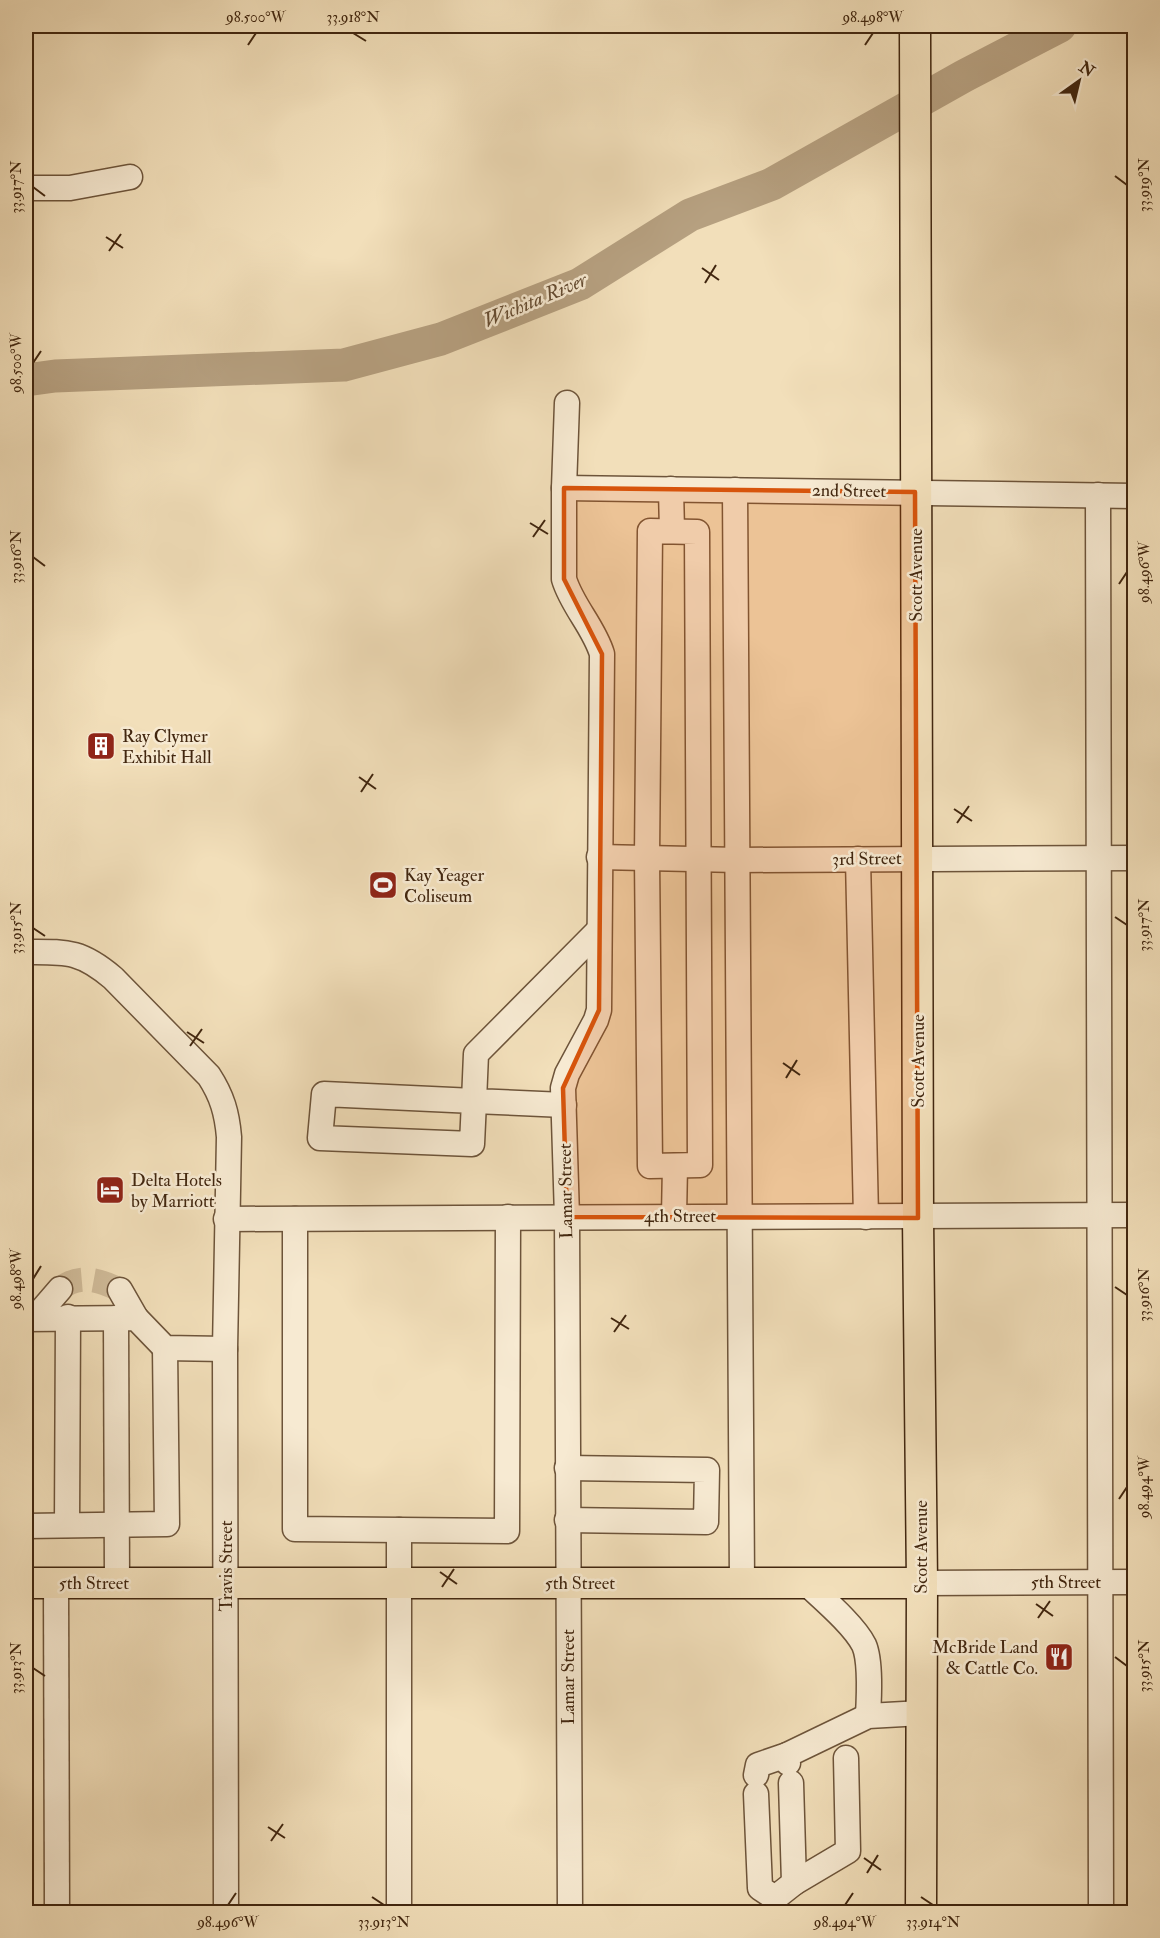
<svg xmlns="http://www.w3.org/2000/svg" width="1160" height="1938" font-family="'IM FELL Double Pica',serif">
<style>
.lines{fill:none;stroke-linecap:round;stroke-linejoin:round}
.river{stroke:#b6a080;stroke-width:33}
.minor-tunnel{stroke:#cfba98;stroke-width:24;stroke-dasharray:24 12;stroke-linecap:butt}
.minor-casing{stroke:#6d543a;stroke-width:27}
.major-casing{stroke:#41260f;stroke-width:33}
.minor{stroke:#f7ead2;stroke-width:24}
.major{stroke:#f2dfba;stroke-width:30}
.marked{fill:#d7540c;fill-opacity:0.2;stroke:#d7540c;stroke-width:4.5;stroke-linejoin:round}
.ticks{fill:none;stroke:#41260f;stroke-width:2}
.labels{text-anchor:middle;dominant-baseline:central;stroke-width:5;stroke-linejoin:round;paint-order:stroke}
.street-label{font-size:18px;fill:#41260f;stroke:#f7ead2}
.poi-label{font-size:18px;fill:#41260f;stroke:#f7ead2;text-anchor:start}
.water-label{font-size:20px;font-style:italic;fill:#644b31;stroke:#f7ead2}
.neatline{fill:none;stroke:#41260f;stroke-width:2}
.ticks-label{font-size:15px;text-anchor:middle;fill:#41260f}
</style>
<rect width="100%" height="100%" fill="#f2dfba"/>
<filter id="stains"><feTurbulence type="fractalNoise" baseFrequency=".00333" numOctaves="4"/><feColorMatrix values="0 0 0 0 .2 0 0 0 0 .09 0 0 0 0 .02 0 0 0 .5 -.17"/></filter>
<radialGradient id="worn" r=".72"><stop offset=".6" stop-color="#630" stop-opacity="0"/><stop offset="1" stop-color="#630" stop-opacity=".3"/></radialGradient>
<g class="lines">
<!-- river -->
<path class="river" d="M26 380 55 376 344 365 441 339 580 284 690 215 772 184 964 76 1060 26"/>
<!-- minor-tunnel -->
<path class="minor-tunnel" d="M60 1289C79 1273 100 1280 120 1290"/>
<!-- minor casing -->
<g class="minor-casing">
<g id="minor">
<path d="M26 188H70L130 177"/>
<path d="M567 403 564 488V579C572 606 594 627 602 654L599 1010 596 1020 567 1074 563 1088 567 1217 570 1912"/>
<path d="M564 488 1134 496"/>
<path d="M671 489 672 531"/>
<path d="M735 490 742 1583"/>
<path d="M1098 495 1101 1912"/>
<path d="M650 531 697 532 700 1165 650 1166 647 858Z"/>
<path d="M599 857 738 860 1134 858"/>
<path d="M858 859 866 1217"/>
<path d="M26 952C66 952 80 950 113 978L209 1076C222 1096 227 1113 229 1137L225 1349 226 1912"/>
<path d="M324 1094 474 1101 472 1144 320 1138Z"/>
<path d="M564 1105 474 1101 476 1054 599 930"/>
<path d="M674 1216 675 1166"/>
<path d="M226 1219C529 1216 832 1218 1134 1215"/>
<path d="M295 1219V1529L507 1531 508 1217"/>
<path d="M120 1290 136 1318"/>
<path d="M35 1318 60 1289"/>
<path d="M116 1318 117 1583"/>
<path d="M26 1319 136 1318 165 1348 225 1349"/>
<path d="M567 1520 706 1522 707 1470 567 1468"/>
<path d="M67 1525 68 1317"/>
<path d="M26 1526 167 1524 165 1348"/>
<path d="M399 1530V1912"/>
<path d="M56 1583 57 1912"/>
<path d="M806 1583C823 1599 854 1625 864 1645 871 1661 869 1698 868 1716"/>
<path d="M922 1583 1134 1582"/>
<path d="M788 1763 787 1755 868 1716 922 1713"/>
<path d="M756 1775 758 1765 787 1755"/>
<path d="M756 1794 760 1888 775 1898"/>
<path d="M794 1883 848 1851 846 1758"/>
<path d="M774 1912 775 1898 794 1883 791 1783"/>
</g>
</g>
<!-- major casing -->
<g class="major-casing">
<g id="major">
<path d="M915 26 918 1218 922 1583 921 1912"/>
<path d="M26 1583H922"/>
</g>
</g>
<!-- minor -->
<use href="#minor" class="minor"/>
<!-- major -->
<use href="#major" class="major"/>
</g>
<!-- marked area -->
<path class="marked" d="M564 488 915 492 918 1218 567 1217 563 1088 599 1010 602 654 564 579Z"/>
<!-- ticks -->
<path class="ticks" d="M353 33 366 41M248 45 256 33M865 45 873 33M1115 176 1127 185M33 187 45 196M106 237 123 248M109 251 121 234M702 268 719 280M705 283 716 265M33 363 41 351M530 523 548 534M533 537 545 520M33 557 45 566M1119 584 1127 572M359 777 376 789M361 792 373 774M954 809 972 821M957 823 969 806M1115 917 1127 925M33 928 45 936M187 1032 204 1043M190 1046 202 1029M783 1063 800 1075M786 1078 797 1060M33 1279 41 1266M1115 1287 1127 1295M611 1318 629 1329M614 1332 626 1315M1119 1499 1127 1487M440 1572 457 1584M442 1587 454 1569M1036 1604 1053 1616M1038 1618 1050 1601M1115 1657 1127 1666M33 1668 45 1676M268 1827 285 1838M271 1841 283 1824M864 1858 881 1870M867 1873 878 1855M372 1897 384 1905M921 1897 933 1905M228 1905 236 1893M845 1905 853 1893"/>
<!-- icons -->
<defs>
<g id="building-square" transform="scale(1.5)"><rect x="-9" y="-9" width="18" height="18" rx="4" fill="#8f2418" stroke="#f7ead2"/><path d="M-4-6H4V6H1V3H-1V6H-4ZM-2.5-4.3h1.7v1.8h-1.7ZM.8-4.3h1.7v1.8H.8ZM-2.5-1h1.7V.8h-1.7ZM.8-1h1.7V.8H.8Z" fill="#fff"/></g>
<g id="stadium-square" transform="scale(1.5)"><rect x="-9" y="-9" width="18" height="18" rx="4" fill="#8f2418" stroke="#f7ead2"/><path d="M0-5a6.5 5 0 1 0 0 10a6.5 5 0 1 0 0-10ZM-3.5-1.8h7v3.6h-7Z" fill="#fff"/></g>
<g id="hotel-square" transform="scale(1.5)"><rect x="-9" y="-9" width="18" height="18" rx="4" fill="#8f2418" stroke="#f7ead2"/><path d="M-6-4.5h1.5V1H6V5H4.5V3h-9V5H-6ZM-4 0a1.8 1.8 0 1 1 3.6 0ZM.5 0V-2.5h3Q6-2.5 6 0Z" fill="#fff"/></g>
<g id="restaurant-square" transform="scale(1.5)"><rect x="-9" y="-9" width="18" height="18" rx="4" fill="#8f2418" stroke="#f7ead2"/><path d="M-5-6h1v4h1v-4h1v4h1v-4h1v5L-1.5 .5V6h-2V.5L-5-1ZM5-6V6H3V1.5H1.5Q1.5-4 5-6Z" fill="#fff"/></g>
</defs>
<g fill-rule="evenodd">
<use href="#building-square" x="101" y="746"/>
<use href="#stadium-square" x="383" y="885"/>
<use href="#hotel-square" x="110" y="1190"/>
<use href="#restaurant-square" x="1059" y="1657"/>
</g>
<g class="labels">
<!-- street labels -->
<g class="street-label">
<text transform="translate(849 491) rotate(1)">2nd Street</text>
<text transform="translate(916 575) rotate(-90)">Scott Avenue</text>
<text transform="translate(867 859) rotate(-1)">3rd Street</text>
<text transform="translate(918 1061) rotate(-90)">Scott Avenue</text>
<text transform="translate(566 1191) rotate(-91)">Lamar Street</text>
<text x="680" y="1216">4th Street</text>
<text transform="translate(921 1547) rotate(-90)">Scott Avenue</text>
<text transform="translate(226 1566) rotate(-90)">Travis Street</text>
<text x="1066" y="1582">5th Street</text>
<text x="94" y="1583">5th Street</text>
<text x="580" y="1583">5th Street</text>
<text transform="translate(568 1677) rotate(-90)">Lamar Street</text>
</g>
<!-- poi labels -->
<g class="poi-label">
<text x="122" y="736">Ray Clymer<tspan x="122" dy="21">Exhibit Hall</tspan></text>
<text x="404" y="875">Kay Yeager<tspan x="404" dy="21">Coliseum</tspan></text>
<text x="131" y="1180">Delta Hotels<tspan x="131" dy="21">by Marriott</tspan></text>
<text x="1038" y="1647" text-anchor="end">McBride Land<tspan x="1038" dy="21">&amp; Cattle Co.</tspan></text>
</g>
<!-- water labels -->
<g class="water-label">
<text transform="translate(535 300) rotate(-23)">Wichita River</text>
</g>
</g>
<!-- margin -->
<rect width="1160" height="1938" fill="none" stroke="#f2dfba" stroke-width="66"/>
<!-- north arrow -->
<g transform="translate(1079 81) rotate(34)" stroke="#f7ead2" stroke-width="4.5" paint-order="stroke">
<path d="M0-4.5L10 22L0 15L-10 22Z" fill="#41260f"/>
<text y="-9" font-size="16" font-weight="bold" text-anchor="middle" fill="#41260f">N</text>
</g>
<rect x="33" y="33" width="1094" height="1872" class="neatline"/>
<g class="ticks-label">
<text x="256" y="22">98.500°W</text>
<text x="353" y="22">33.918°N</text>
<text x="873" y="22">98.498°W</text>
<text transform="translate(1144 185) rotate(-90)" y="5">33.919°N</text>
<text transform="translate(16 187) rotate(-90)" y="5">33.917°N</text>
<text transform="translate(16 363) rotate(-90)" y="5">98.500°W</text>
<text transform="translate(16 557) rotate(-90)" y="5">33.916°N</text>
<text transform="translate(1144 572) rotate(-90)" y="5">98.496°W</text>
<text transform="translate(1144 925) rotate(-90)" y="5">33.917°N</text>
<text transform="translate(16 928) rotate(-90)" y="5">33.915°N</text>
<text transform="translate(16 1279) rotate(-90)" y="5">98.498°W</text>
<text transform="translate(1144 1295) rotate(-90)" y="5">33.916°N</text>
<text transform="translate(1144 1487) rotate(-90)" y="5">98.494°W</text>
<text transform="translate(1144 1666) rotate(-90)" y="5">33.915°N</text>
<text transform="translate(16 1668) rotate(-90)" y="5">33.913°N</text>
<text x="228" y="1927">98.496°W</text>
<text x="384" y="1927">33.913°N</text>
<text x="845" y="1927">98.494°W</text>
<text x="933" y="1927">33.914°N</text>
</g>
<rect width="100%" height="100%" filter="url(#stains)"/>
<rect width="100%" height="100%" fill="url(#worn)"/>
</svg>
